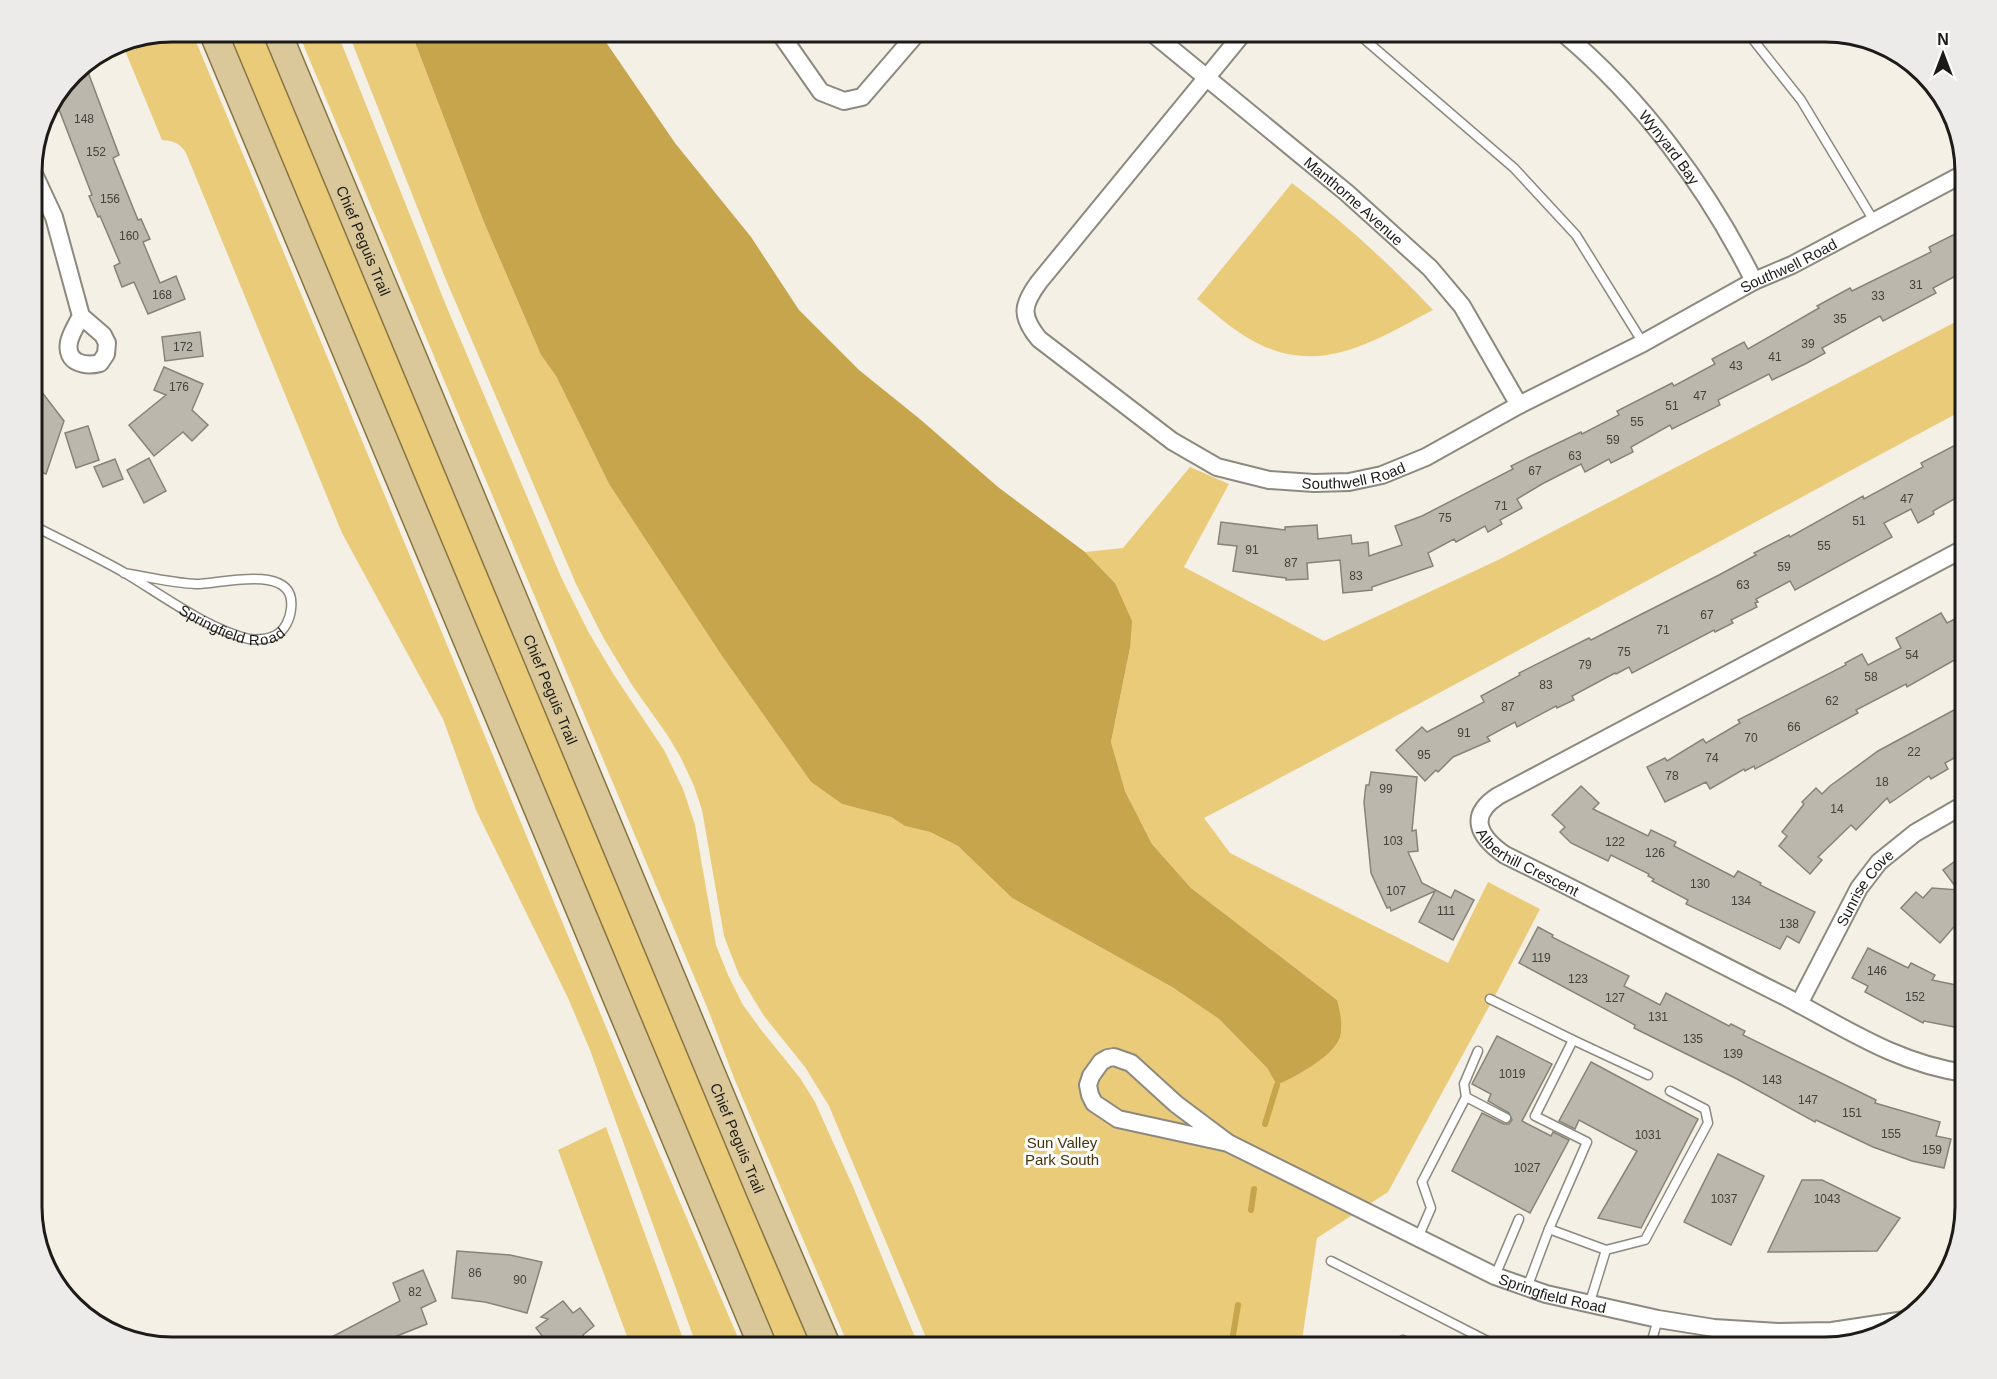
<svg xmlns="http://www.w3.org/2000/svg" width="1997" height="1379" font-family="Helvetica,sans-serif">
<style>
.green{fill:#eacb79}
.water{fill:#c6a54d}
.lines{fill:none;stroke-linecap:round;stroke-linejoin:round}
.stream{stroke:#c6a54d;stroke-width:6}
.building{fill:#bbb7ac;stroke:#878378;stroke-width:1.5}
.service-casing{stroke:#8d897f;stroke-width:11}
.minor-casing{stroke:#8d897f;stroke-width:20}
.primary-casing{stroke:#877441;stroke-width:30}
.service{stroke:#fff;stroke-width:8}
.minor{stroke:#fff;stroke-width:16}
.primary{stroke:#dac89b;stroke-width:27}
.labels{text-anchor:middle;dominant-baseline:central;stroke-width:6;stroke-linejoin:round;paint-order:stroke}
.number-label{font-size:12px;fill:#44423c}
.street-label{font-size:15px;fill:#1c1b17;stroke:#fefdfb}
.park-label{font-size:15px;fill:#42340d;stroke:#fefdfb}
.rim{fill:none;stroke:#1c1b17;stroke-width:3}
</style>
<rect width="100%" height="100%" fill="#f4f0e5"/>
<!-- green -->
<g class="green">
<path d="M172 32H192L643 1116 742 1347H697L590 1050 568 998 476 810 443 719 342 533 186 153C180 143 174 141 162 140L121 41Z"/>
<path d="M226 32H265L815 1347H776Z"/>
<path d="M298 32H337L445 303 561 577 589 633 614 675 664 750 683 789 695 825 716 945 728 975 743 1005 762 1031 800 1078 815 1102 854 1189 919 1347H849L734 1078 709 1012Z"/>
<path d="M348 32H411L483 220 541 355 556 376 609 484 722 656 811 782 842 804 891 817 905 826 930 832 958 846 1012 898 1172 987 1219 1019 1267 1068 1278 1085 1337 1000 1191 888 1152 844 1124 789 1111 742 1130 648 1115 583 1085 552 1123 548 1190 467 1229 484 1184 567 1324 641 1498 560 1965 317V409C1712 545 1459 684 1204 818L1230 853 1448 963 1488 882 1540 909 1498 990 1388 1192 1317 1238 1301 1347H930L829 1106 805 1067 764 1016 739 975 724 936 702 810 694 786 681 758 668 736 632 685 603 637 576 584 444 275Z"/>
<path d="M1292 183C1342 221 1389 263 1433 310 1377 339 1325 375 1261 345 1237 334 1217 315 1197 299Z"/>
<path d="M606 1127 686 1347H631L558 1150Z"/>
</g>
<!-- water -->
<path class="water" d="M411 32H599L675 143 751 237 799 310 859 370 921 420 998 487 1085 552 1115 583 1132 621 1130 648 1111 742 1125 791 1152 844 1191 888 1337 1000C1340 1011 1343 1025 1340 1037 1333 1057 1295 1077 1277 1085L1267 1068 1219 1019 1172 987 1012 898 958 846 930 832 905 826 891 817 842 804 811 782 722 656 609 484 556 376 541 355 483 220Z"/>
<g class="lines">
<!-- stream -->
<g class="stream">
<path d="M1265 1124 1277 1085"/>
<path d="M1251 1210 1254 1189"/>
<path d="M1231 1347 1238 1305"/>
</g>
</g>
<!-- building -->
<g class="building">
<path d="M88 72 119 155 113 158 138 220 141 219 150 239 143 242 160 283 176 276 185 299 148 314 134 282 122 287 114 266 120 263 100 216 98 217 89 196 92 195 55 99 68 80Z"/>
<path d="M1965 229V271L1933 288 1936 293 1883 321 1880 316 1822 348 1825 353 1807 363 1772 380 1769 374 1718 400 1720 405 1672 429 1670 425 1631 447 1633 452 1611 463 1609 459 1585 472 1581 464 1542 484 1517 499 1522 508 1500 520 1502 524 1488 532 1485 526 1456 542 1454 539 1428 553 1433 566 1372 587V590L1343 593 1340 560 1307 563 1308 579 1286 580V578L1233 571 1237 546 1218 544 1221 522 1285 530V527L1317 525 1318 539 1351 535 1352 544 1368 542 1369 556 1402 545 1395 526 1422 516 1513 469 1511 466 1529 457 1581 432 1582 434 1619 415 1617 411 1672 383 1674 386 1715 364 1712 359 1744 342 1748 349 1819 308 1817 306 1850 288 1852 291 1931 252 1929 247Z"/>
<path d="M200 332 203 356 165 361 162 337Z"/>
<path d="M164 367 203 384 192 410 208 425 192 441 183 432 154 456 129 425 166 395 154 390Z"/>
<path d="M41 391 64 421 46 474 32 469V399Z"/>
<path d="M88 426 99 460 76 468 65 433Z"/>
<path d="M1965 440V493L1933 511 1934 514 1918 523 1911 509 1884 523 1892 537 1795 590 1790 581 1756 599 1758 602 1755 603 1757 607 1731 620 1733 623 1715 632 1714 630 1632 673 1629 667 1616 674 1615 673 1572 696 1574 700 1557 708 1556 706 1517 727 1515 722 1487 737 1490 741 1453 757 1438 772 1436 770 1425 781 1396 750 1422 727 1427 732 1484 702 1481 696 1520 675 1519 673 1589 638 1591 640 1628 621 1719 575 1756 555 1754 553 1789 535 1790 537 1863 496 1864 499 1923 467 1921 463Z"/>
<path d="M149 458 166 491 144 503 127 470Z"/>
<path d="M115 459 123 479 103 487 94 467Z"/>
<path d="M1941 613 1947 623 1965 614V654L1907 687 1906 684 1856 710 1858 713 1755 769 1754 766 1745 771 1744 769 1710 789 1706 782 1665 802 1647 767 1665 758 1667 761 1703 739 1706 743 1740 723 1738 720 1846 665 1845 663 1862 654 1868 665 1901 648 1896 638Z"/>
<path d="M1965 704V752L1945 763 1948 769 1931 779 1929 776 1890 803 1887 798 1856 830 1851 825 1818 857 1822 860 1810 874 1779 846 1787 836 1782 832 1804 804 1802 802 1816 788 1822 794 1830 786 1878 751Z"/>
<path d="M1371 772 1417 777 1412 831 1416 830 1418 851 1408 852 1422 883 1451 898 1455 890 1474 900 1453 940 1419 922 1435 891 1391 911 1390 907 1387 908 1371 873 1364 802 1366 785H1369Z"/>
<path d="M1581 786 1599 803 1593 809 1648 836 1651 830 1676 842 1674 846 1734 877 1738 871 1761 883 1760 885 1815 912 1799 943 1787 936 1780 949 1686 904 1688 900 1652 881 1654 879 1648 876 1649 874 1611 855 1608 861 1571 843 1560 832 1565 827 1552 815Z"/>
<path d="M1965 854V914L1940 943 1901 908 1916 892 1923 898 1932 888 1958 890 1943 870Z"/>
<path d="M1538 927 1553 935 1552 937 1629 976 1624 986 1660 1005 1666 993 1729 1026 1731 1024 1745 1031 1743 1035 1876 1100 1875 1103 1940 1122 1936 1136 1951 1139 1944 1168 1912 1161 1873 1147 1816 1120 1815 1122 1737 1079 1634 1028 1635 1025 1519 963Z"/>
<path d="M1868 948 1908 968 1911 963 1935 975 1932 980 1956 985 1965 990V1029L1924 1021 1923 1023 1865 992 1868 986 1852 978Z"/>
<path d="M1497 1036 1552 1064 1522 1121 1551 1136 1553 1132 1569 1140 1530 1213 1452 1171 1482 1113 1504 1124H1509L1512 1120 1509 1113 1488 1101 1491 1094 1472 1084Z"/>
<path d="M1591 1062 1698 1119 1641 1228 1598 1218 1637 1151 1579 1120 1575 1129 1559 1121Z"/>
<path d="M1718 1154 1764 1176 1731 1245 1684 1222Z"/>
<path d="M1802 1180H1822L1900 1218 1877 1251 1768 1252Z"/>
<path d="M457 1251 510 1255 542 1262 527 1313 485 1302 452 1298Z"/>
<path d="M423 1270 436 1301 421 1308 427 1324 397 1336 403 1347H313L400 1301 393 1283Z"/>
<path d="M563 1301 573 1313 580 1308 594 1326 583 1335 589 1347H529L543 1337 536 1328 548 1319 541 1317Z"/>
</g>
<g class="lines">
<!-- service casing -->
<g class="service-casing">
<g id="service">
<path d="M1356 32 1514 168 1576 235 1643 343"/>
<path d="M1747 32 1801 100 1874 221"/>
<path id="s1" d="M32 525C63 541 95 556 125 573 162 595 207 629 249 639 257 640 269 639 276 635 285 630 290 619 291 609 297 562 221 584 196 584 173 583 148 577 124 573"/>
<path d="M1490 999 1573 1040 1535 1116 1587 1142 1549 1229"/>
<path d="M1573 1040 1648 1075"/>
<path d="M1466 1097 1464 1084 1478 1051"/>
<path d="M1418 1238 1431 1208 1422 1182 1466 1097 1506 1118"/>
<path d="M1606 1250 1645 1240 1708 1123 1705 1109 1670 1091"/>
<path d="M1331 1261 1499 1347"/>
<path d="M1495 1276 1519 1219"/>
<path d="M1527 1288 1549 1229 1606 1250 1589 1305"/>
<path d="M1403 1340 1416 1347"/>
<path d="M1650 1347 1658 1319"/>
</g>
</g>
<!-- minor casing -->
<g class="minor-casing">
<g id="minor">
<path d="M779 32 821 92 844 101 862 97 918 32"/>
<path id="s2" d="M1151 32 1347 193 1430 268 1462 306 1519 405"/>
<path id="s3" d="M1244 32 1039 282C1022 305 1020 316 1039 339L1172 441 1217 467 1269 480 1314 483 1349 482 1382 475 1426 457 1519 405 1643 343 1754 281 1792 265 1965 173"/>
<path id="s4" d="M1562 32C1642 99 1707 187 1754 281"/>
<path d="M32 170 54 217 81 316 103 335 107 343 106 354 100 363C85 367 65 363 69 342 71 333 77 324 81 316"/>
<path id="s5" d="M1965 548 1498 796C1467 816 1479 837 1505 855 1599 901 1692 950 1786 997 1845 1028 1898 1064 1965 1073"/>
<path id="s6" d="M1799 1004 1859 888 1879 862 1915 833 1960 807 1965 806"/>
<path id="s7" d="M1228 1143 1118 1119 1094 1103 1090 1095 1088 1085 1091 1076 1101 1062 1108 1058 1114 1057 1131 1063 1176 1104 1228 1143 1495 1276 1546 1294 1658 1319 1714 1328 1778 1332 1832 1331 1905 1320"/>
</g>
</g>
<!-- primary casing -->
<g class="primary-casing">
<g id="primary">
<path d="M213 32 763 1347"/>
<path id="s8" d="M277 32 761 1193 827 1347"/>
</g>
</g>
<!-- service -->
<use href="#service" class="service"/>
<!-- minor -->
<use href="#minor" class="minor"/>
<!-- primary -->
<use href="#primary" class="primary"/>
</g>
<g class="labels">
<!-- number labels -->
<g class="number-label">
<text x="84" y="119">148</text>
<text x="96" y="152">152</text>
<text x="110" y="199">156</text>
<text x="129" y="236">160</text>
<text x="1916" y="285">31</text>
<text x="162" y="295">168</text>
<text x="1878" y="296">33</text>
<text x="1840" y="319">35</text>
<text x="1808" y="344">39</text>
<text x="183" y="347">172</text>
<text x="1775" y="357">41</text>
<text x="1736" y="366">43</text>
<text x="179" y="387">176</text>
<text x="1700" y="396">47</text>
<text x="1672" y="406">51</text>
<text x="1637" y="422">55</text>
<text x="1613" y="440">59</text>
<text x="1575" y="456">63</text>
<text x="1535" y="471">67</text>
<text x="1907" y="499">47</text>
<text x="1501" y="506">71</text>
<text x="1445" y="518">75</text>
<text x="1859" y="521">51</text>
<text x="1824" y="546">55</text>
<text x="1252" y="550">91</text>
<text x="1291" y="563">87</text>
<text x="1784" y="567">59</text>
<text x="1356" y="576">83</text>
<text x="1743" y="585">63</text>
<text x="1707" y="615">67</text>
<text x="1663" y="630">71</text>
<text x="1624" y="652">75</text>
<text x="1912" y="655">54</text>
<text x="1585" y="665">79</text>
<text x="1871" y="677">58</text>
<text x="1546" y="685">83</text>
<text x="1832" y="701">62</text>
<text x="1508" y="707">87</text>
<text x="1794" y="727">66</text>
<text x="1464" y="733">91</text>
<text x="1751" y="738">70</text>
<text x="1914" y="752">22</text>
<text x="1424" y="755">95</text>
<text x="1712" y="758">74</text>
<text x="1672" y="776">78</text>
<text x="1882" y="782">18</text>
<text x="1386" y="789">99</text>
<text x="1837" y="809">14</text>
<text x="1393" y="841">103</text>
<text x="1615" y="842">122</text>
<text x="1655" y="853">126</text>
<text x="1700" y="884">130</text>
<text x="1396" y="891">107</text>
<text x="1741" y="901">134</text>
<text x="1446" y="911">111</text>
<text x="1789" y="924">138</text>
<text x="1541" y="958">119</text>
<text x="1877" y="971">146</text>
<text x="1578" y="979">123</text>
<text x="1915" y="997">152</text>
<text x="1615" y="998">127</text>
<text x="1658" y="1017">131</text>
<text x="1693" y="1039">135</text>
<text x="1733" y="1054">139</text>
<text x="1512" y="1074">1019</text>
<text x="1772" y="1080">143</text>
<text x="1808" y="1100">147</text>
<text x="1852" y="1113">151</text>
<text x="1891" y="1134">155</text>
<text x="1648" y="1135">1031</text>
<text x="1932" y="1150">159</text>
<text x="1527" y="1168">1027</text>
<text x="1724" y="1199">1037</text>
<text x="1827" y="1199">1043</text>
<text x="475" y="1273">86</text>
<text x="520" y="1280">90</text>
<text x="415" y="1292">82</text>
</g>
<!-- street labels -->
<g class="street-label">
<text stroke="none"><textPath href="#s4" startOffset="158">Wynyard Bay</textPath></text>
<text stroke="none"><textPath href="#s2" startOffset="264">Manthorne Avenue</textPath></text>
<text stroke="none"><textPath href="#s8" startOffset="226">Chief Peguis Trail</textPath></text>
<text stroke="none"><textPath href="#s3" startOffset="1232">Southwell Road</textPath></text>
<text stroke="none"><textPath href="#s3" startOffset="746">Southwell Road</textPath></text>
<text stroke="none"><textPath href="#s1" startOffset="226">Springfield Road</textPath></text>
<text stroke="none"><textPath href="#s8" startOffset="712">Chief Peguis Trail</textPath></text>
<text stroke="none"><textPath href="#s5" startOffset="628">Alberhill Crescent</textPath></text>
<text stroke="none"><textPath href="#s6" startOffset="134">Sunrise Cove</textPath></text>
<text stroke="none"><textPath href="#s8" startOffset="1198">Chief Peguis Trail</textPath></text>
<text stroke="none"><textPath href="#s7" startOffset="704">Springfield Road</textPath></text>
</g>
<!-- park labels -->
<g class="park-label">
<text x="1062" y="1142">Sun Valley<tspan x="1062" dy="17">Park South</tspan></text>
</g>
</g>
<!-- crop -->
<path d="M0 0H1997V1379H0ZM172 42H1825A130 130 0 0 1 1955 172V1207A130 130 0 0 1 1825 1337H172A130 130 0 0 1 42 1207V172A130 130 0 0 1 172 42Z" fill="#ecebe9" fill-rule="evenodd"/>
<path class="rim" d="M172 42H1825A130 130 0 0 1 1955 172V1207A130 130 0 0 1 1825 1337H172A130 130 0 0 1 42 1207V172A130 130 0 0 1 172 42Z"/>
<!-- north arrow -->
<g transform="translate(1943 54)" stroke="#fefdfb" stroke-width="4.5" paint-order="stroke">
<path d="M0-4.5L10 22L0 15L-10 22Z" fill="#1c1b17"/>
<text y="-9" font-size="16" font-weight="bold" text-anchor="middle" fill="#1c1b17">N</text>
</g>
</svg>
